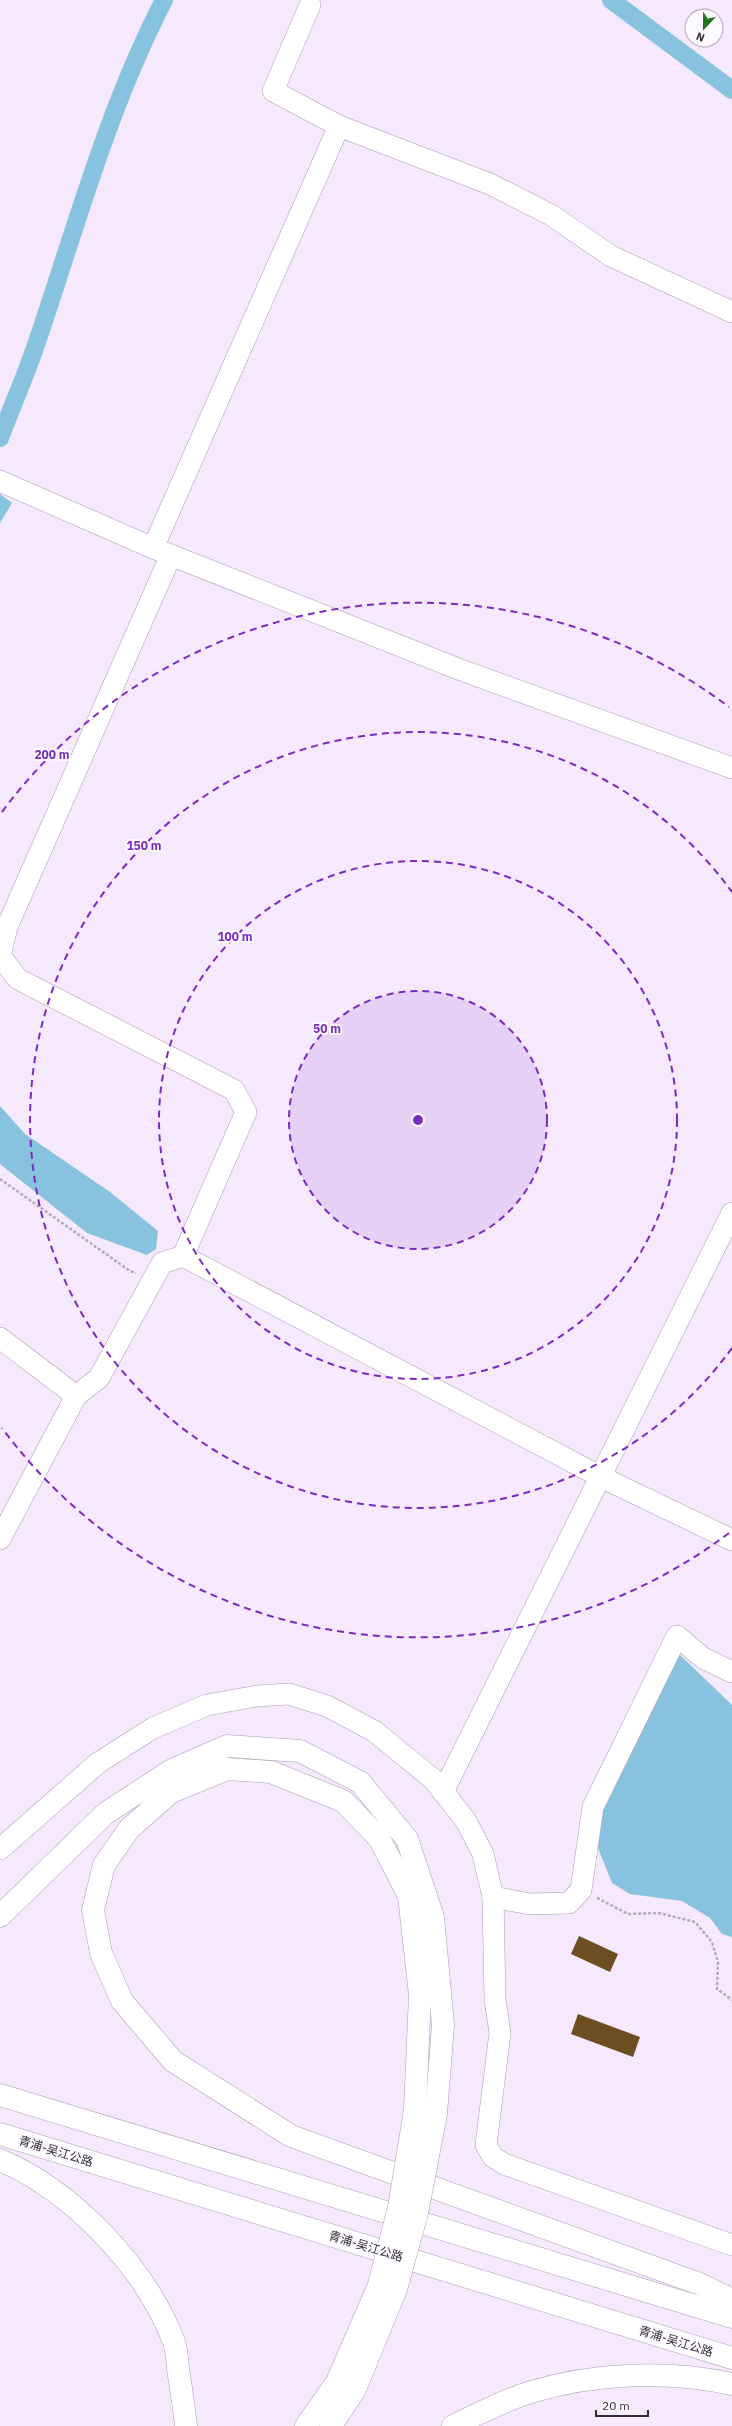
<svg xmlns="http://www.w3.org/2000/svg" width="732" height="2426" font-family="'IBM Plex Sans','Noto Sans SC',sans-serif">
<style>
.water{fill:#87c2de}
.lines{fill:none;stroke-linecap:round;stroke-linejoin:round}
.canal{stroke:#87c2de;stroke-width:18}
.building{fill:#6d4d22}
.street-casing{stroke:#ac9bb3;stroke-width:22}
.primary-casing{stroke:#ac9bb3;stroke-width:23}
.highway-casing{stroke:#ac9bb3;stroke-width:23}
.path{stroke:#b5a9ba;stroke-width:2.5;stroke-dasharray:3 2;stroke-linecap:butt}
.street{stroke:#fff;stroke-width:21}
.primary{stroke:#fff;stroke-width:22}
.highway{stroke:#fff;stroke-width:22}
.highway-bridge-casing{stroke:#ac9bb3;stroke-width:23;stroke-linecap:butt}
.highway-bridge{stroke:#fff;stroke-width:22}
.ring{fill:none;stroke:#7b2cbf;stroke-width:2;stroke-dasharray:7 5}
.labels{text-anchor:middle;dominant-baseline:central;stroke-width:4;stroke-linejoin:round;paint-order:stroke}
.street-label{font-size:12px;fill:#342d37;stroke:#fdfaff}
.centre{fill:#7b2cbf;stroke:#fdfaff;stroke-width:2}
.ring-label{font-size:12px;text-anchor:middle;font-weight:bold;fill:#7b2cbf;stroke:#fdfaff;stroke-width:4;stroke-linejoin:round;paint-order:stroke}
</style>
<rect width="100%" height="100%" fill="#f6e8fd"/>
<!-- water -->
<g class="water">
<path d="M0 494 12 503 0 523Z"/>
<path d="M0 1106 25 1134 110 1192 158 1231 156 1249 147 1255 87 1233 0 1164Z"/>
<path d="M679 1654 732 1705V1937L722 1934 710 1918 682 1901 630 1894 612 1883 598 1848 602 1809Z"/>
</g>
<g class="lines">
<!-- canal -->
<g class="canal">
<path d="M611 0 732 90"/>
<path d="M0 438C12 406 26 375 37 342 76 227 108 108 164 0"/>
</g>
</g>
<!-- building -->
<g class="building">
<path d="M579 1936 618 1954 610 1972 571 1954Z"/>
<path d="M578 2014 640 2037 633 2057 571 2034Z"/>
</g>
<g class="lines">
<!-- street casing -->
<g class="street-casing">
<g id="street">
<path d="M310 5 273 91 339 126"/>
<path d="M0 481 153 548 461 670 732 768"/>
<path d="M153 548 339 126 490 184 551 215 611 256 732 312"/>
<path d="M183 1256 601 1477 732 1540"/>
<path d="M0 1338 76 1396"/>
<path d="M0 1539 76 1396 99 1378 162 1263 183 1256 246 1112 234 1090 18 979 0 956 7 927 171 555"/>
<path d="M443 1792 732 1213"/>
<path d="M0 1849 98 1763 153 1728 207 1705 257 1696 289 1694 327 1706 374 1731 434 1780 466 1821 483 1854 493 1897 495 2000 500 2033 486 2145 493 2157 504 2164 732 2245"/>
<path d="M493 1897 530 1904 569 1903 581 1890 593 1807 677 1636 703 1658 732 1672"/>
</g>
</g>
<!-- primary casing -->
<g class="primary-casing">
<g id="primary">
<path d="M0 2095 732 2317"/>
<path d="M0 2134 732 2358"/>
</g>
</g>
<!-- highway casing -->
<g class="highway-casing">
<g id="highway">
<path d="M0 1916 106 1813 172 1770 227 1746 300 1751 360 1782 407 1839 433 1917 443 2025 436 2114"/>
<path d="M415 2110 420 1995 409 1896 379 1838 343 1801 271 1772 227 1769 171 1792 129 1829 104 1865 93 1910 101 1953 122 2001 173 2061 291 2136 700 2284 732 2300"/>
<path d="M0 2160C73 2191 146 2268 174 2342 177 2350 177 2360 178 2369 181 2388 184 2407 186 2426"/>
<path d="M306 2426 337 2382"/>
<path d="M331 2426 355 2389"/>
<path d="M453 2426C478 2414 504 2400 531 2392 594 2373 667 2370 732 2384"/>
</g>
</g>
<!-- path -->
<g class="path">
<path d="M0 1179 130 1271 136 1273"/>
<path d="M597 1898 628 1914 659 1913 695 1922 712 1942 718 1962 717 1989 732 2000"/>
</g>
<!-- street -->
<use href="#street" class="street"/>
<!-- primary -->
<use href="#primary" class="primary"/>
<!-- highway -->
<use href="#highway" class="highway"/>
<!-- highway-bridge casing -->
<g class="highway-bridge-casing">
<g id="highway-bridge">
<path d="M337 2382 379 2285 399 2207 415 2110"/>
<path d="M355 2389 396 2289 417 2213 436 2114"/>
</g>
</g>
<!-- highway-bridge -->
<use href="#highway-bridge" class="highway-bridge"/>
</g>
<!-- distance rings -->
<circle cx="418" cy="1120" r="129" fill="#7b2cbf" fill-opacity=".12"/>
<g class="ring">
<circle cx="418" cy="1120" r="129"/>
<circle cx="418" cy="1120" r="259"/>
<path d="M732 1348A388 388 0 1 1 732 892"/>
<path d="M729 1533A517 517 0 0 1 2 1428M2 812A517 517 0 0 1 729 707"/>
</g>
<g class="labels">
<!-- street labels -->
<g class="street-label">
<text transform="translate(56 2151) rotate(17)">青浦-吴江公路</text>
<text transform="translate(366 2246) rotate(17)">青浦-吴江公路</text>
<text transform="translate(676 2341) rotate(17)">青浦-吴江公路</text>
</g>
</g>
<circle cx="418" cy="1120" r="6" class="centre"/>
<g class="ring-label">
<text x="52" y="759">200 m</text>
<text x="144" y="850">150 m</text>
<text x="235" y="941">100 m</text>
<text x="327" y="1033">50 m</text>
</g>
<!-- north arrow -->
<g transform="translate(704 28) rotate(202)"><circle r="19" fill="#fdfaff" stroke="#ada8af"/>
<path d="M0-3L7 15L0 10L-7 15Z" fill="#22731b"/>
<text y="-6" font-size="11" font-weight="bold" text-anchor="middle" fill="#342d37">N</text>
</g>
<!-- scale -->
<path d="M596 2410v6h52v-6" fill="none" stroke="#342d37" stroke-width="2"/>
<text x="602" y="2410" font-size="12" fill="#342d37" stroke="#fdfaff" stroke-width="3" paint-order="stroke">20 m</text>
</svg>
